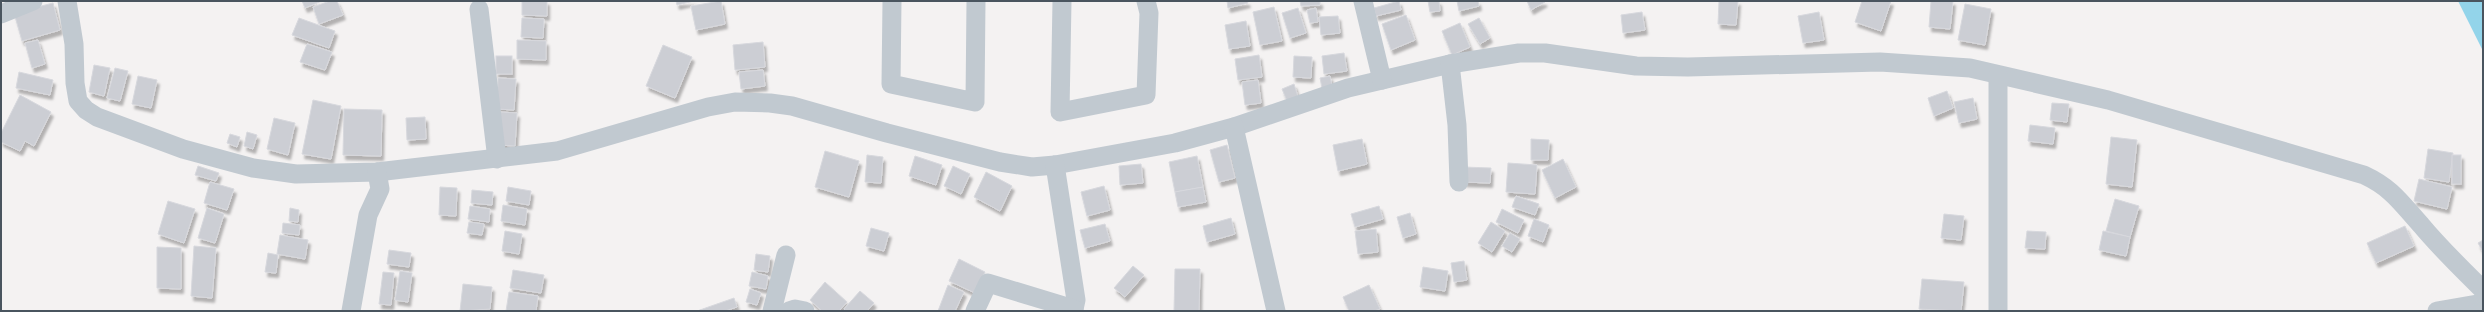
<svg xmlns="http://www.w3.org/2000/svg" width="2484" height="312" font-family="'PT Sans Narrow',sans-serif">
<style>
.water{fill:#93d4ea}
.building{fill:#ccced4;stroke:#d7d8dd;filter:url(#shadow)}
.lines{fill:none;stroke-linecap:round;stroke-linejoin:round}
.minor{stroke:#c1c9d0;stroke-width:19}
</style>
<defs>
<filter id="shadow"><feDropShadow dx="2.5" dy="4.5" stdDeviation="1" flood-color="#0004"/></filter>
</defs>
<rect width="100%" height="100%" fill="#f4f2f2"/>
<!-- water -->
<path class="water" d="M2458 1H2483V51Z"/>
<!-- building -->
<g class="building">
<path d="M302 1H322L305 8Z"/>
<path d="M330 1H337L343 15 319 24 313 7Z"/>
<path d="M522 1H547V16L522 15Z"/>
<path d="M676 1H694L677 5Z"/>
<path d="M721 1 725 24 696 30 691 6Z"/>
<path d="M1227 1H1247L1248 3 1228 8Z"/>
<path d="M1300 1H1320V5L1301 6Z"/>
<path d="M1399 1 1401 10 1376 16 1374 8Z"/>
<path d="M1428 1H1439L1440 11 1430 12Z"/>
<path d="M1457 1H1478L1479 6 1459 11Z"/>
<path d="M1527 1H1544L1545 2 1531 10Z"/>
<path d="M1719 1H1738L1736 25 1718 24Z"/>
<path d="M1862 1H1891L1881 31 1855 22Z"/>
<path d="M1931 1H1953L1950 29 1929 27Z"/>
<path d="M53 3 60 30 22 41 14 13Z"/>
<path d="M1965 4 1991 9 1985 45 1958 40Z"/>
<path d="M1274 7 1282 41 1260 45 1253 12Z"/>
<path d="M1298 8 1306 33 1290 38 1282 13Z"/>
<path d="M1316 8 1318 22 1310 23 1307 10Z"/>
<path d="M1642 12 1645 30 1623 33 1621 15Z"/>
<path d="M1819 12 1824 40 1803 43 1798 16Z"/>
<path d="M1406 15 1415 40 1391 50 1382 24Z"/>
<path d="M1338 16 1340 33 1321 35 1319 17Z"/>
<path d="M299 18 335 31 329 48 292 35Z"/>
<path d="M522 18 544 19 543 38 521 37Z"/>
<path d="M1479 18 1490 38 1480 44 1468 24Z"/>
<path d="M1246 21 1250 46 1229 49 1225 25Z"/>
<path d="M1460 23 1470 47 1452 55 1442 31Z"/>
<path d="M38 40 45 64 32 68 25 43Z"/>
<path d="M517 40 546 41V60L517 59Z"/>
<path d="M763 42 765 67 735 70 733 45Z"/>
<path d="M307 44 332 52 325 70 300 62Z"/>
<path d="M663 45 692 57 675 98 646 86Z"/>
<path d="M1344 53 1347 71 1324 74 1322 56Z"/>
<path d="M1259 55 1262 77 1238 80 1235 59Z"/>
<rect x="496" y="56" width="16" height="18"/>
<path d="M1294 56 1312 57 1311 78 1293 77Z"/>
<path d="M94 65 110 68 104 96 89 92Z"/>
<path d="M115 68 128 71 120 101 107 98Z"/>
<path d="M763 70 765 86 741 89 739 72Z"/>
<path d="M19 72 53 80 50 95 16 88Z"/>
<path d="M138 76 157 80 151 108 132 104Z"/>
<path d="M1330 76 1332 86 1322 88 1320 78Z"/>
<path d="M498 78 516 79 514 110 497 109Z"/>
<path d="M1258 80 1261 103 1245 105 1242 82Z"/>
<path d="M1294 84 1298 97 1287 101 1282 89Z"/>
<path d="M1947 91 1953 108 1934 116 1928 98Z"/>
<path d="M20 95 51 112 34 146 25 141 20 151 1 142V133Z"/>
<path d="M1973 98 1977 119 1959 123 1954 102Z"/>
<path d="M313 100 341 106 331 159 302 154Z"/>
<path d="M2052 103 2069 104 2067 122 2050 120Z"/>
<path d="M344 109 382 110 381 156 343 155Z"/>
<path d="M500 112 517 113 515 146 498 145Z"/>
<path d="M425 117 426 139 407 140 406 118Z"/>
<path d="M274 118 295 123 288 155 267 149Z"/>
<path d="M2030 125 2055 128 2053 144 2028 141Z"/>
<path d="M247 132 257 135 253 149 244 146Z"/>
<path d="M230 134 240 137 237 147 227 143Z"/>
<path d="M2111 137 2137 140 2132 187 2106 184Z"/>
<path d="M1362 139 1367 164 1338 171 1333 145Z"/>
<path d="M1531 139 1549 140 1548 160H1531Z"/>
<path d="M1227 145 1235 178 1219 182 1210 150Z"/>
<path d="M2428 149 2453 153 2449 182 2424 178Z"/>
<path d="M825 151 859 161 849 197 815 187Z"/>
<path d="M867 155 883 157 881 183 865 182Z"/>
<rect x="2452" y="155" width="9" height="29"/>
<path d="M915 156 942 165 936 185 909 176Z"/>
<path d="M1197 156 1203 187 1175 192 1169 162Z"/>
<path d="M1563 159 1576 187 1555 198 1542 170Z"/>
<path d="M1508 163 1537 165 1535 194 1506 192Z"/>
<path d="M1141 164 1143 183 1120 185 1119 166Z"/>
<path d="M198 166 219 173 216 181 195 175Z"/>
<path d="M953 166 970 174 961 194 944 186Z"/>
<path d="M1464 167 1491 168 1490 183 1464 182Z"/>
<path d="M986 172 1012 186 1000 211 974 197Z"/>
<path d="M2419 179 2452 187 2447 209 2414 201Z"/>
<path d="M210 182 234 189 227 210 204 203Z"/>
<path d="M1104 186 1110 210 1087 216 1081 192Z"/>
<path d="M440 187 457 188 456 216 439 215Z"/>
<path d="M508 187 531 191 529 205 506 201Z"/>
<path d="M1203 187 1206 202 1178 207 1175 192Z"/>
<path d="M472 190 493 192 492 205 471 203Z"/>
<path d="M1516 196 1539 204 1535 215 1512 207Z"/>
<path d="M2115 199 2139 206 2130 237 2106 231Z"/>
<path d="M168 201 195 209 184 243 158 234Z"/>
<path d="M503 205 527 209 525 225 501 221Z"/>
<path d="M470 206 490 209 489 222 468 219Z"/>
<path d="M1379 206 1383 219 1355 227 1351 214Z"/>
<path d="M207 208 224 214 215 243 198 238Z"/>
<path d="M290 208 299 210 298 222 289 221Z"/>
<path d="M1502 209 1524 220 1518 233 1496 222Z"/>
<path d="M1410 213 1416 234 1403 238 1397 217Z"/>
<path d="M1944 214 1964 216 1961 240 1941 238Z"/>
<path d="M1231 218 1235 234 1207 242 1203 226Z"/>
<path d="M1534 219 1549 225 1543 242 1528 236Z"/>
<path d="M469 222 484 224 482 235 467 233Z"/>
<path d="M1491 222 1505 231 1492 252 1478 243Z"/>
<path d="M283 223 300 225 299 235 282 233Z"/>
<path d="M1105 224 1110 241 1085 248 1080 230Z"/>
<path d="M2405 226 2414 246 2376 263 2367 243Z"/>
<path d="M871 228 889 233 884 251 866 246Z"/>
<path d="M1376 229 1378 252 1358 254 1355 231Z"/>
<path d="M505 231 522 234 519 254 502 251Z"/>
<path d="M2027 231 2046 232 2045 249 2025 248Z"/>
<path d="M2103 231 2130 237 2126 256 2099 250Z"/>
<path d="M1510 233 1520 239 1512 252 1502 246Z"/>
<path d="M280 235 308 240 305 259 277 254Z"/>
<path d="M2483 240V252L2478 243Z"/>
<path d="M194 246 216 248 212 298 191 296Z"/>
<path d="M157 247 181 248V289L157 288Z"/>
<path d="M389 250 411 253 409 267 387 264Z"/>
<path d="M268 253 278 255 276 273 265 272Z"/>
<path d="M756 254 770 256 768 272 754 270Z"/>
<path d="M959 259 985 272 975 293 949 281Z"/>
<path d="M1464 261 1467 280 1454 282 1451 263Z"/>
<path d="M1133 266 1144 275 1125 297 1114 288Z"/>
<path d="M1423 267 1448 271 1445 291 1420 287Z"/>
<path d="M1175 269H1200L1199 311H1174Z"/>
<path d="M513 270 544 275 541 293 510 288Z"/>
<path d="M400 271 412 273 408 302 395 300Z"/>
<path d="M383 272 394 273 391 305 379 304Z"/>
<path d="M752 272 768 276 766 289 749 286Z"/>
<path d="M1922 279 1964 282 1961 311 1919 309Z"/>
<path d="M825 282 847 302 839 311H822L810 300Z"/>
<path d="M463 284 492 287 490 309 460 311Z"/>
<path d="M948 285 964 292 955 311H938Z"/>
<path d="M1369 285 1380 309 1374 311H1349L1343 297Z"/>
<path d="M750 289 761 293 757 305 746 302Z"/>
<path d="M860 291 874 303 867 311H846L844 309Z"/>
<path d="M509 292 538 296 536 311H506Z"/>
<path d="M734 298 737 307 725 311H697Z"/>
</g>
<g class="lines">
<!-- minor -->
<g class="minor">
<path d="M67 1 74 44 75 83 78 101 86 110 97 117 183 149 253 168 296 174 377 172 557 151 708 107 735 102 770 103 792 106 887 133 1000 162 1032 167 1055 165 1175 143 1234 127 1348 88 1450 64 1519 53H1545L1636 66 1688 67 1880 62 1970 68 2108 100 2364 175C2392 188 2401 203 2421 225 2440 248 2462 269 2483 290"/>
<path d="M892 1 891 84 975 102 976 1"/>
<path d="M1062 1 1060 112 1146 95 1149 13 1146 1"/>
<path d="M1363 1 1382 80"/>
<path d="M479 9 497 159"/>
<path d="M1 14 33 1"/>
<path d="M1450 64 1457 125 1459 182"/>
<path d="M1234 127 1276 311"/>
<path d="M1055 165 1076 300 1074 309 1070 311"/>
<path d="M351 311 368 215 380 189 377 172"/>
<path d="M772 311 786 255"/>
<path d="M789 311 795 309 805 311"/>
<path d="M975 311 988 283 1074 309"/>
<path d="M1998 311V75"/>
<path d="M2437 311 2483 303"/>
</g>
</g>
<!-- border -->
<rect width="2484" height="312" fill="none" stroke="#4a555f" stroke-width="4"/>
</svg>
